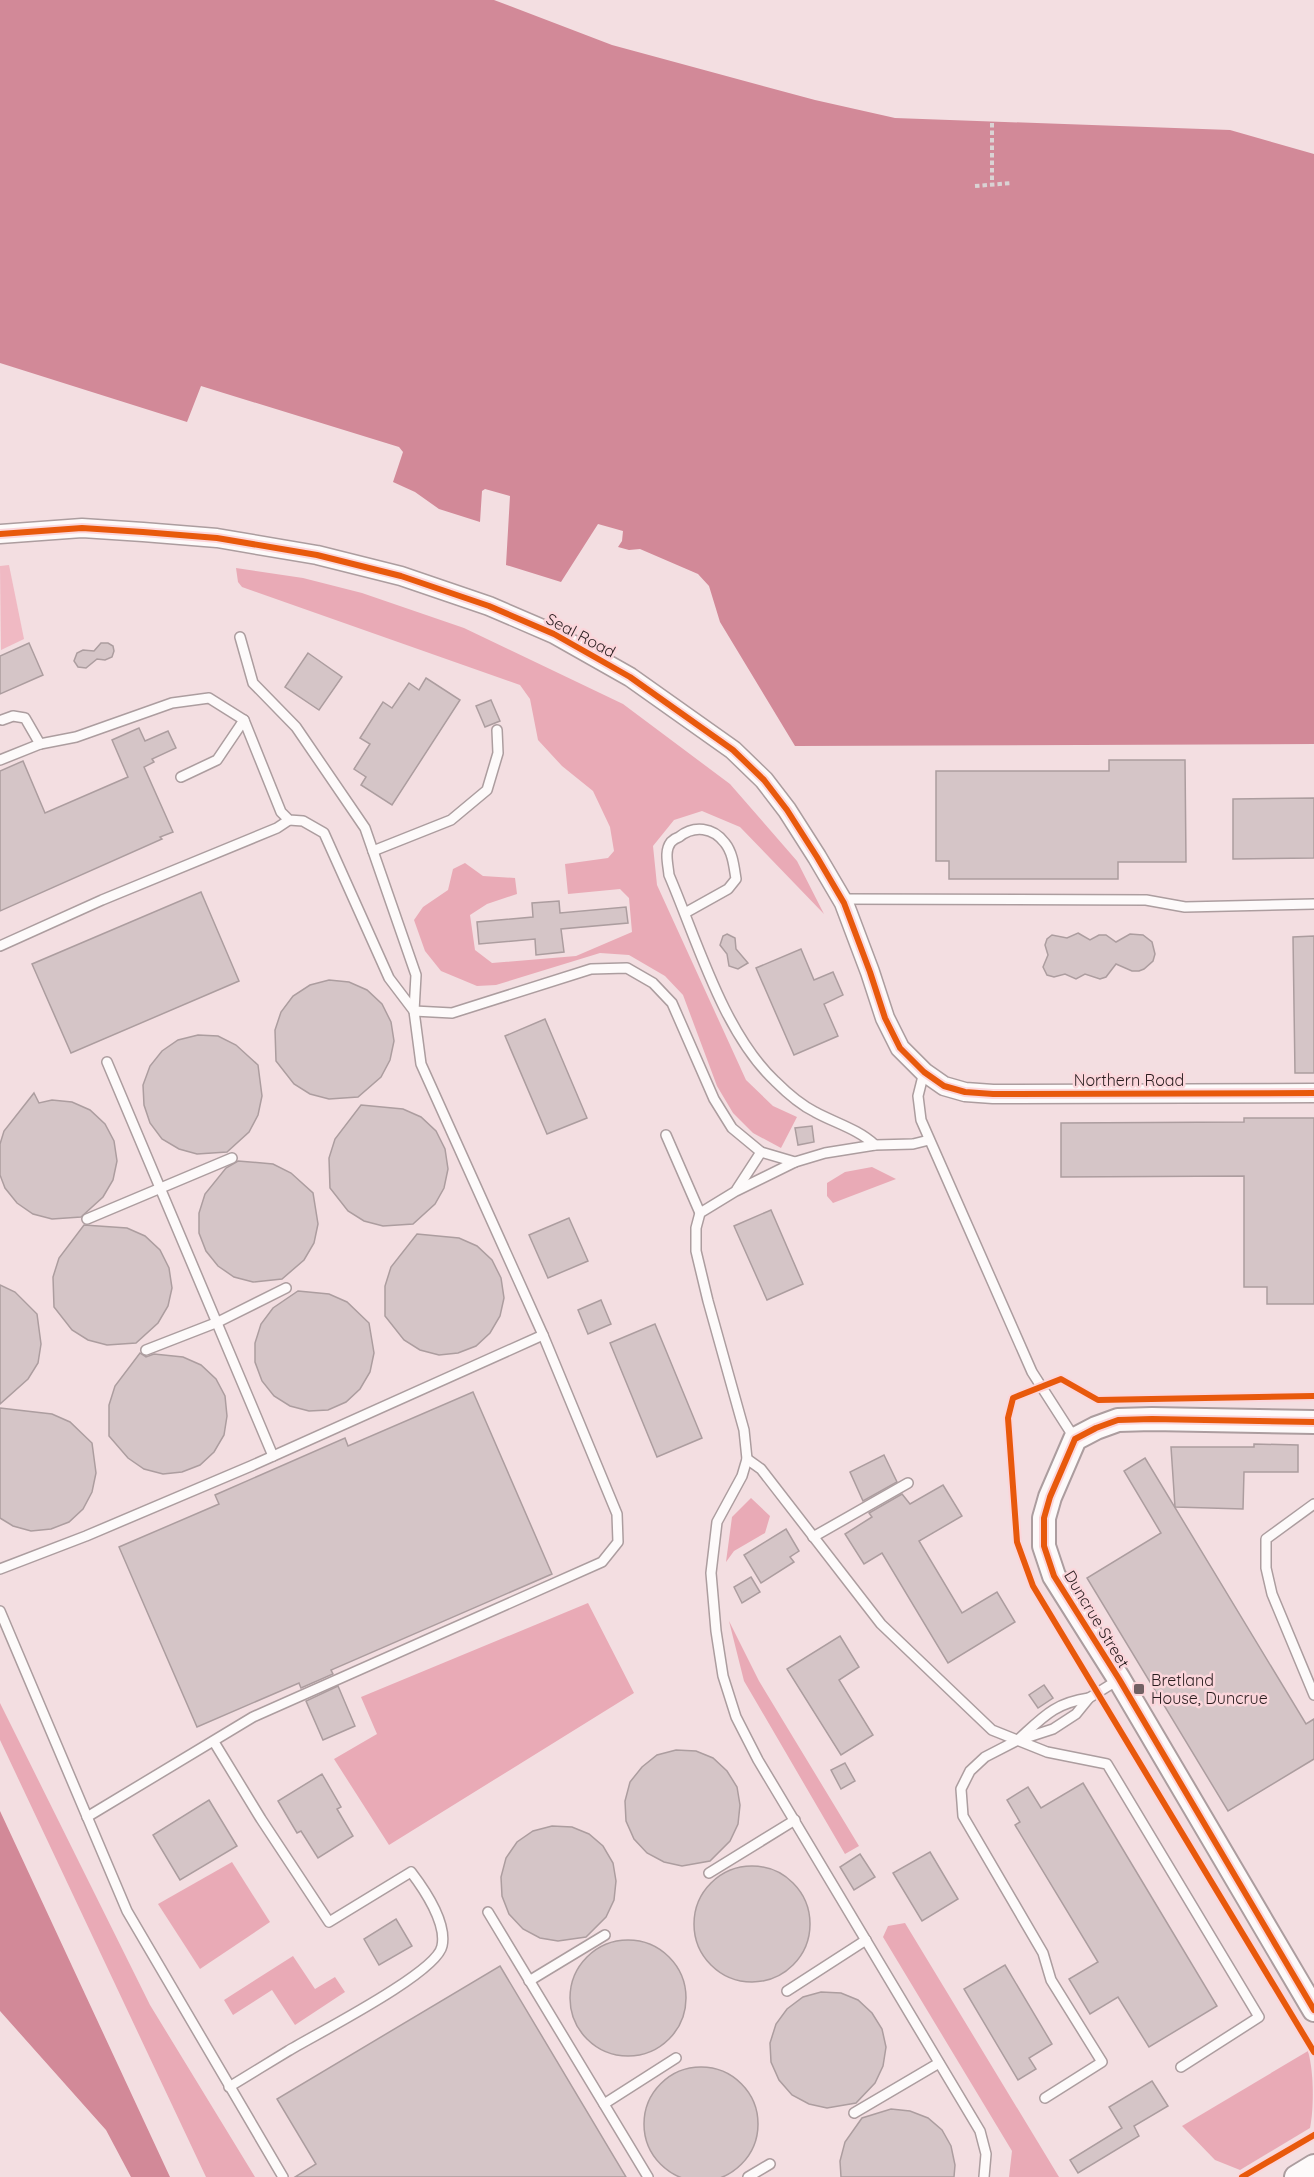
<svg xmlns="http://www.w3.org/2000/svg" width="1314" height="2177" font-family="Quicksand,sans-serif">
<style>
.green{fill:#f0b9c3}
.forest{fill:#e9aab6}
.water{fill:#d28998}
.building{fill:#d5c5c7;stroke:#ac9d9f;stroke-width:1.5}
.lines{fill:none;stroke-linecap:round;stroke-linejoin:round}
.service-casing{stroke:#ac9d9f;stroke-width:12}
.minor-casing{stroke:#ac9d9f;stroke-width:21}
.tertiary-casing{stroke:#ac9d9f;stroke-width:26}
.path{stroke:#dad3d4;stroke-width:4;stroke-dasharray:4.5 3;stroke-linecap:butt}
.service{stroke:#fdfafa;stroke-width:9}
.minor{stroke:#fdfafa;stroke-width:18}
.tertiary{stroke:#fdfafa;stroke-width:22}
.cycleway-casing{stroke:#fbd6db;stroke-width:10}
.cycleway{stroke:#e8590c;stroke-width:6}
.poi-dot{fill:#716164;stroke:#fbd6db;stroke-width:2}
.labels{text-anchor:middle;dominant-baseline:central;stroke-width:5;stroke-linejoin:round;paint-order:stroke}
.street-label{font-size:16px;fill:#2b1e20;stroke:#fbd6db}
.poi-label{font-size:16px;fill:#2b1e20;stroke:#fbd6db;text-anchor:start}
</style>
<rect width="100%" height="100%" fill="#f3dee1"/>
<!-- green -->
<path class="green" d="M9 565 24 639 1 650 0 566Z"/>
<!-- forest -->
<g class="forest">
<path d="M236 568 303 578 362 593 464 628 623 704 730 784 797 861 824 914 740 827 702 811 674 820 653 846 657 885 746 1080 773 1106 797 1117 781 1148 753 1133 733 1113 717 1086 683 995 665 976 629 955 600 953 496 985 477 986 441 971 425 951 414 920 423 907 448 890 453 869 465 863 483 876 515 878 517 894 487 904 470 915 475 950 492 963 576 956 632 932 629 898 620 889 568 894 565 864 608 858 614 851 610 827 593 791 562 766 538 740 530 699 520 685 242 587 238 582Z"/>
<path d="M872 1167 896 1179 833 1203 827 1196V1183L845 1172Z"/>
<path d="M751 1498 770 1516 765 1533 734 1551 726 1562 732 1517Z"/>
<path d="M588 1603 634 1693 389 1845 334 1759 377 1734 361 1697Z"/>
<path d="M729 1621 759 1681 859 1846 845 1854 744 1681Z"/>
<path d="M0 1703 150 2005 255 2177H206L0 1740Z"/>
<path d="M232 1862 270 1922 200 1969 158 1904Z"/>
<path d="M905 1923 1059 2177H1009L1012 2151 883 1937 888 1926Z"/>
<path d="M293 1956 315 1989 335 1977 345 1992 295 2025 272 1990 233 2015 224 2000Z"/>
<path d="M1308 2051C1314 2072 1314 2108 1310 2128L1240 2170 1215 2160 1182 2126Z"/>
</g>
<!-- water -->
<g class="water">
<path d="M0 0H494L612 45 815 100 895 118 1230 130 1314 154V744L795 746 720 622 709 586 698 574 640 549 629 550 618 547 622 541 623 531 598 524 561 582 506 565 510 496 485 489 482 491 480 522 439 509 415 492 393 482 403 452 399 447 201 386 187 422 0 363Z"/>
<path d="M0 1811 170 2177H131L106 2130 0 2011Z"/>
</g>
<!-- building -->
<g class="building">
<path d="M29 643 43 675 0 694V656Z"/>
<path d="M101 643H108L113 646 114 651 112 657 105 660 97 659 86 668 78 667 74 661 77 653 83 650 94 651Z"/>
<path d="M308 653 342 677 319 710 285 687Z"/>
<path d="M426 678 460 700 392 805 361 785 366 777 354 769 370 744 360 738 383 702 392 708 409 683 419 690Z"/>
<path d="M491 700 500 721 485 727 476 706Z"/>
<path d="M139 728 145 741 168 731 176 748 152 759 154 762 144 767 173 832 160 837 162 839 0 911V771L23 761 45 813 128 777 112 740Z"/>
<path d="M1109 760H1185L1186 862H1118V879H949V861H936V771H1109Z"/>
<path d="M1314 798V858L1233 859V799Z"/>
<path d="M201 892 239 981 71 1053 32 964Z"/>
<path d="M559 901 560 913 626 907 628 923 561 929 564 952 536 955 535 939 479 944 477 922 533 917 532 903Z"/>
<path d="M1078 933 1090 940 1099 935H1106L1116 942 1130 934 1143 935 1152 942 1155 954 1153 961 1144 969 1139 971H1132L1116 964 1106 977 1100 979 1085 974 1076 979 1065 974 1054 977 1047 975 1043 967 1048 955 1045 945 1047 939 1052 935 1067 938Z"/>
<path d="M727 934 735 938 736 949 748 963 738 969 729 966 727 954 720 945 723 936Z"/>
<path d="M1314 936V1073H1295L1293 937Z"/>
<path d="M801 949 814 980 833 972 843 995 824 1004 838 1036 794 1055 756 968Z"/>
<path d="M329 980 349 982 367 990 382 1004 391 1022 394 1041 390 1060 381 1077 358 1097 329 1099 310 1094 294 1084 276 1061 275 1030 281 1012 293 996 310 985Z"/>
<path d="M545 1019 587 1118 547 1134 505 1036Z"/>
<path d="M198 1035 218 1036 236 1045 258 1065 262 1096 258 1115 249 1132 227 1152 197 1154 179 1149 162 1139 150 1123 144 1105 143 1085 150 1066 162 1051 178 1040Z"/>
<path d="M34 1093 39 1103 52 1100 72 1102 90 1110 105 1124 114 1141 117 1161 113 1180 103 1197 81 1217 52 1219 33 1214 17 1203 5 1188 0 1175V1144L4 1131Z"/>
<path d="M361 1105 403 1109 421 1117 436 1131 445 1149 448 1169 444 1188 435 1204 413 1224 383 1226 364 1221 348 1211 330 1188 329 1158 335 1139Z"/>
<path d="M1244 1118H1314V1304H1267V1287H1244V1176L1061 1177V1123L1244 1122Z"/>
<path d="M812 1126 814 1142 798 1145 795 1128Z"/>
<path d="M238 1161 273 1164 291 1173 313 1193 318 1224 314 1243 304 1260 282 1279 253 1282 234 1277 218 1266 206 1251 199 1233V1213L205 1194 226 1168Z"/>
<path d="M771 1210 803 1284 767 1300 734 1226Z"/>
<path d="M569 1218 588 1261 548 1278 529 1235Z"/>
<path d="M84 1225 127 1228 145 1236 160 1250 169 1268 172 1288 168 1306 158 1323 136 1343 107 1345 88 1340 72 1330 54 1307 53 1277 59 1258Z"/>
<path d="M417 1234 459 1238 477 1246 492 1260 501 1278 504 1298 500 1316 490 1333 476 1346 458 1353 439 1355 420 1350 404 1340 385 1316V1286L391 1267Z"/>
<path d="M0 1285 15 1292 37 1314 41 1344 38 1363 28 1379 0 1404Z"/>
<path d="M298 1291 329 1294 347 1302 369 1323 374 1353 370 1372 360 1389 346 1402 328 1410 309 1411 290 1406 274 1396 262 1381 255 1362V1343L261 1324 273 1308Z"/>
<path d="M601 1300 611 1324 588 1334 578 1310Z"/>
<path d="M655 1324 702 1438 657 1457 610 1343Z"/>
<path d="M140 1353 146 1357 154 1354 183 1357 201 1365 216 1379 225 1396 227 1416 224 1435 214 1452 200 1465 182 1472 163 1474 144 1469 128 1458 109 1436V1405L115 1386Z"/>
<path d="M473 1392 552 1574 331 1670 333 1674 301 1688 299 1683 197 1727 119 1547 219 1504 215 1495 345 1438 348 1446Z"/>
<path d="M0 1408 52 1414 70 1422 92 1443 96 1473 92 1492 83 1509 69 1522 51 1529 31 1531 13 1526 0 1518Z"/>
<path d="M1254 1444 1298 1445V1472H1244L1243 1509 1175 1507 1171 1447H1254Z"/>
<path d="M884 1455 897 1482 863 1501 850 1472Z"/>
<path d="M1145 1458 1306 1724 1314 1719V1759L1228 1811 1087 1578 1161 1533 1124 1471Z"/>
<path d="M943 1485 962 1516 919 1541 962 1613 997 1592 1015 1622 948 1663 882 1553 864 1564 845 1534 872 1517 869 1513 902 1494 910 1504Z"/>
<path d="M786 1529 799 1551 790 1557 794 1562 761 1583 744 1555Z"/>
<path d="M751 1577 760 1592 742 1603 734 1587Z"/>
<path d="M840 1636 859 1667 839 1680 873 1735 841 1755 787 1669Z"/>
<path d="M1044 1685 1053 1698 1038 1708 1029 1695Z"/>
<path d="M338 1686 355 1726 323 1740 306 1701Z"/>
<path d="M676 1750 696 1751 713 1758 727 1771 737 1787 740 1805 738 1824 730 1841 710 1861 682 1866 664 1862 647 1853 634 1839 626 1821 625 1801 630 1782 642 1767 657 1755Z"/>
<path d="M845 1763 855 1781 841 1789 831 1770Z"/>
<path d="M322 1774 341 1807 337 1809 353 1836 318 1858 301 1831 297 1833 278 1801Z"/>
<path d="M1083 1783 1217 2006 1149 2047 1118 1997 1090 2014 1069 1979 1098 1962 1015 1825 1020 1822 1007 1800 1028 1787 1041 1808Z"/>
<path d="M209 1800 237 1846 180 1880 153 1835Z"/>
<path d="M552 1826 572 1827 589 1834 603 1846 613 1863 616 1881 614 1900 606 1917 586 1937 558 1941 540 1938 523 1929 509 1914 502 1896 501 1877 506 1858 517 1842 533 1831Z"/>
<path d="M930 1852 958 1899 922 1921 893 1873Z"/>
<path d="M860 1854 875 1877 854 1890 840 1867Z"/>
<circle cx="752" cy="1924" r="58"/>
<path d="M396 1919 412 1946 379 1965 364 1939Z"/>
<circle cx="628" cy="1998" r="58"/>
<path d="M1005 1965 1052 2044 1029 2058 1036 2069 1018 2080 964 1989Z"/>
<path d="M500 1966 626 2177H295L316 2164 277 2099Z"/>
<path d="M821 1992 841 1993 858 2000 872 2013 882 2029 886 2047 883 2066 875 2083 856 2103 827 2108 809 2104 792 2095 779 2080 771 2062 770 2043 776 2024 787 2009 803 1997Z"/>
<circle cx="701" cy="2124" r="57"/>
<path d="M1152 2081 1168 2106 1134 2126 1139 2136 1078 2173 1070 2160 1122 2128 1109 2107Z"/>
<path d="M891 2109 910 2111 928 2118 942 2130 951 2146 955 2165 954 2177H841L840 2161 845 2142 862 2118Z"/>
</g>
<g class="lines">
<!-- service casing -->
<g class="service-casing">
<g id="service">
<path d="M2 720 13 716 25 718 40 744"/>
<path d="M0 760 40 744 76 737 172 703 209 698 244 720 281 812 289 820 303 821 324 833 389 978 414 1011 452 1013 591 969 627 968 653 983 672 1003 714 1099 732 1128 761 1152 795 1162 825 1153 875 1145 913 1144 929 1140"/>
<path d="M181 777 217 760 244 720"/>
<path d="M373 851 451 820 487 790 498 753 497 730"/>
<path d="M841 899 1146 900 1185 907 1314 904"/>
<path d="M685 913 728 889 736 879C734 867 733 853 725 843 713 827 694 825 679 837 676 838 673 840 671 842 664 851 668 864 669 875 697 940 723 1032 775 1081 786 1092 801 1105 815 1112 835 1123 858 1129 875 1145"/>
<path d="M0 946 102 900 277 828 289 820"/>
<path d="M107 1062 273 1456"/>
<path d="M924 1072 918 1096 921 1120 1032 1372 1075 1439"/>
<path d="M666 1135 700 1213"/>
<path d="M795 1162 736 1191 700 1213 696 1228V1251L708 1301 744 1430 747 1459 742 1476 717 1522 711 1573 716 1631 723 1676 736 1717 758 1760 980 2131 986 2154 984 2177"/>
<path d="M737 1189 761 1152"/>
<path d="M87 1219 232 1158"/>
<path d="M146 1350 218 1322 286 1288"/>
<path d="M747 1459 761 1469 881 1624 992 1730 1047 1752 1107 1764 1259 2017 1181 2067"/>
<path d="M1314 1504 1266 1539V1568L1272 1594 1314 1695"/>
<path d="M813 1537 908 1483"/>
<path d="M0 1569 86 1536 251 1466 543 1335"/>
<path d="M0 1611 127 1911 283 2177"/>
<path d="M1020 1738C1044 1716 1055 1703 1089 1698"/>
<path d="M214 1742 261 1819 329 1922 411 1872C424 1889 447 1923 442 1946 437 1973 316 2034 288 2051 268 2063 249 2075 229 2087"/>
<path d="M87 1817 253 1717 602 1562 618 1542 617 1514 543 1335 421 1064 414 1011 416 975 365 828 296 727 253 683 240 637"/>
<path d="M709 1873 795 1820"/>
<path d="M488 1912 648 2177"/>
<path d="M529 1981 605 1935"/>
<path d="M787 1991 866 1940"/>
<path d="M1045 2098 1102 2062 1051 1980 1043 1953 963 1816 961 1789 970 1771 985 1757 1016 1741 1053 1729 1076 1714 1089 1698 1118 1680"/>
<path d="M604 2104 676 2058"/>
<path d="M854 2113 939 2063"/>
<path d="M748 2177 770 2164"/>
</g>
</g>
<!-- minor casing -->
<g class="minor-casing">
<path id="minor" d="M0 534 82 528 143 532 217 538 317 555 401 576 489 606 554 634 630 677 733 750 764 780 787 810 817 857 844 903 870 972 885 1018 900 1048 924 1072 944 1086 965 1092 993 1094 1314 1093"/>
</g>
<!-- tertiary casing -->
<g class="tertiary-casing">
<g id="tertiary">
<path d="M1314 1422 1152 1419 1118 1420 1096 1428 1075 1439 1050 1497 1044 1518V1546L1054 1576 1119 1679 1314 2010"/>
<path d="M1296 2177 1314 2166"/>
</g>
</g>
<!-- path -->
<g class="path">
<path d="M992 123V185"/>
<path d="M975 186 1012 183"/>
</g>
<!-- service -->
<use href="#service" class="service"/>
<!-- minor -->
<use href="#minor" class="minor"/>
<!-- tertiary -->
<use href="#tertiary" class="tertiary"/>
<!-- cycleway casing -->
<g class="cycleway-casing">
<g id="cycleway">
<path d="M0 534 82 528 143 532 217 538 317 555 401 576 489 606 554 634 630 677 733 750 764 780 787 810 817 857 844 903 870 972 885 1018 900 1048 924 1072 944 1086 965 1092 993 1094 1314 1093"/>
<path d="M1314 1396 1098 1400 1061 1379 1013 1398 1008 1418 1017 1542 1033 1586 1314 2052"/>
<path d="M1314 1422 1152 1419 1118 1420 1096 1428 1075 1439 1050 1497 1044 1518V1546L1054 1576 1119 1679 1314 2010"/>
<path d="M1242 2177 1314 2135"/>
</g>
</g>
<!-- cycleway -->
<use href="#cycleway" class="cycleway"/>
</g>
<!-- markers -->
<rect class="poi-dot" x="1133" y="1683" width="12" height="12" rx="3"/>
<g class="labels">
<!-- street labels -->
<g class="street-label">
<text transform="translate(581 635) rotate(28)">Seal Road</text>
<text x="1129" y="1080">Northern Road</text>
<text transform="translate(1097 1619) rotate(59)">Duncrue Street</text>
</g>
<!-- poi labels -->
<g class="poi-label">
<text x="1151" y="1680">Bretland<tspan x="1151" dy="18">House, Duncrue</tspan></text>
</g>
</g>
</svg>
